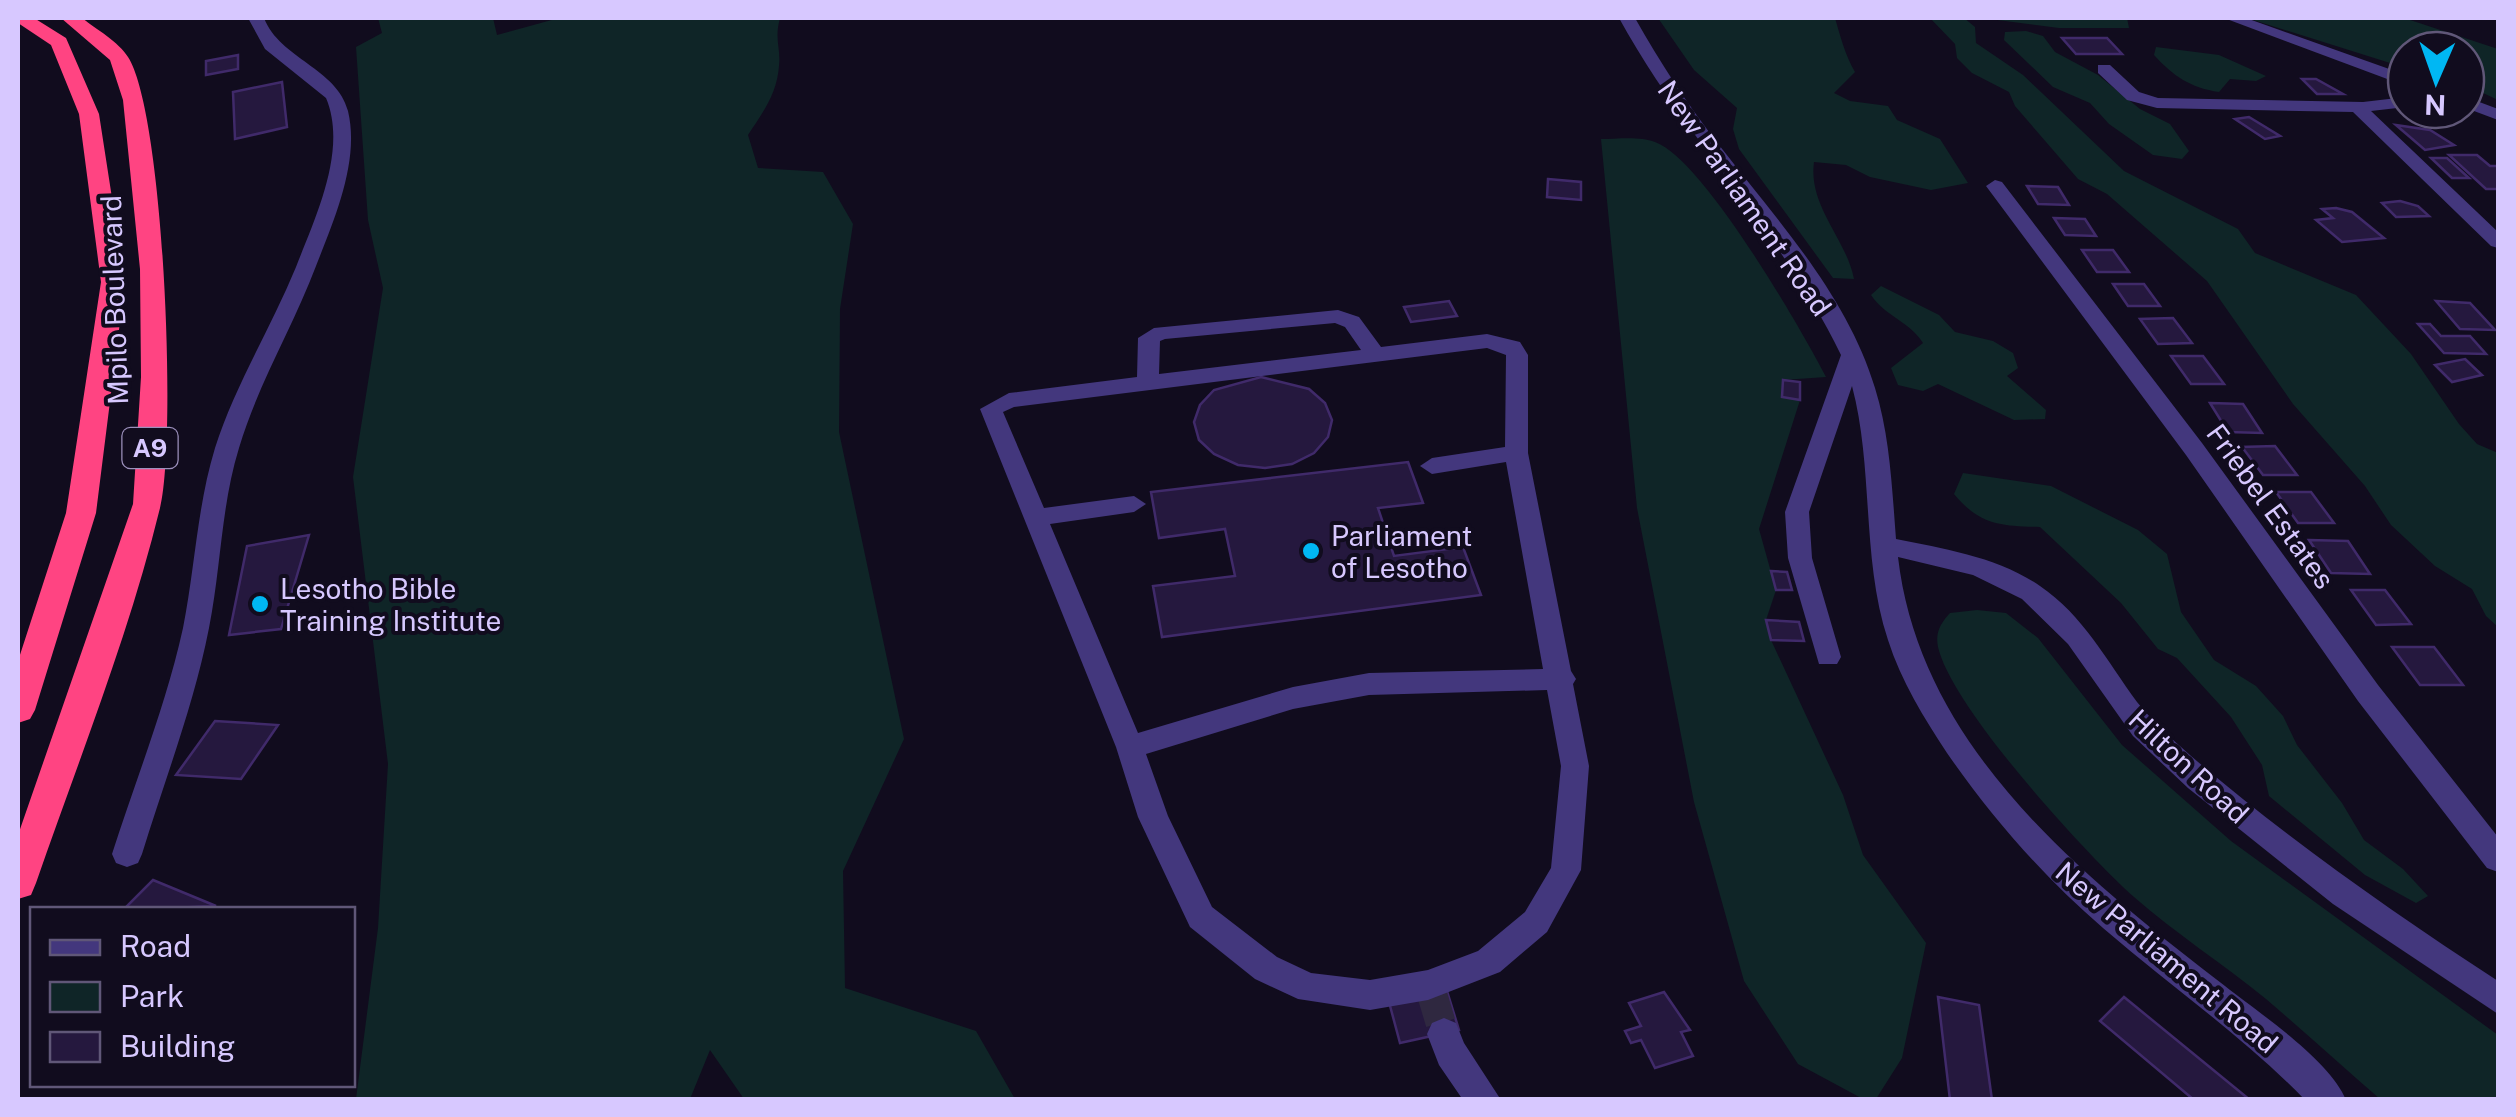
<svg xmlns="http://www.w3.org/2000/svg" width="2516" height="1117" font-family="'Public Sans',sans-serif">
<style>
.green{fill:#0f2527}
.building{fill:#25183e;stroke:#402a6a;stroke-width:2.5}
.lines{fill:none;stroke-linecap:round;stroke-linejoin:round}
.minor-tunnel{stroke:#2f2840;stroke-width:30;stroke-dasharray:30 15;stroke-linecap:butt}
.minor{fill:#43377d;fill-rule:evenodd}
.highway{fill:#ff4482;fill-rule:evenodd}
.poi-dot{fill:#00b7f3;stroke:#110c1e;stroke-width:4}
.labels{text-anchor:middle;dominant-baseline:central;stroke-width:8;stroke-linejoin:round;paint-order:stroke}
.shield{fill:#110c1e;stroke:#9c90bc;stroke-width:2.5}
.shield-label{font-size:25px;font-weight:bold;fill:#d7c8ff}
.street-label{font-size:28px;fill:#d7c8ff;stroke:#110c1e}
.poi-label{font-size:28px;fill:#d7c8ff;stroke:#110c1e;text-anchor:start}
</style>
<rect width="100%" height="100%" fill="#110c1e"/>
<!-- green -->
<g class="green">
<path d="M378 18H493L497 35 559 18H780C774 40 781 47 779 66 777 94 763 112 748 135L758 168 823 172 853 224 840 309 839 432 904 739 843 871 845 988 976 1031 1015 1099H744L710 1050 690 1099H356L378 928 388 764 353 477 383 288 368 220 356 47 382 33Z"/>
<path d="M1658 18H1835C1840 35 1845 55 1855 72L1834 93 1850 101 1888 106 1897 120 1940 139 1968 183 1931 190 1870 177 1846 165 1814 162C1808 206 1846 238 1854 279L1833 278 1739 149 1733 129 1737 108 1694 70Z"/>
<path d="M1930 18H1964L1975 27 1976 43 2023 75 2124 171 2238 229 2255 253 2356 295 2411 354 2459 424 2477 444 2498 453V627L2486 616 2472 589 2435 566 2391 525 2365 486 2293 404 2207 281 2107 194 2078 179 2015 106 2009 92 1972 73 1957 58 1955 44Z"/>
<path d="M1982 18H2127L2129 28H2059Z"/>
<path d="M2247 18H2404L2498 49V100L2466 85V50H2406V68Z"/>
<path d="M2026 31 2043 36 2055 52 2098 75 2140 109 2170 124 2189 151 2182 159 2153 155 2109 124 2090 103 2053 87 2004 40 2005 32Z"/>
<path d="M2156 47 2219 55 2266 76 2256 81 2230 79 2219 92C2191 88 2173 76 2154 55Z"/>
<path d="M1601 139C1617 139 1640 136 1655 142 1703 159 1800 327 1826 377L1783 380 1782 397 1800 400 1759 529 1776 590 1766 620 1771 640 1843 795 1863 855 1926 943 1902 1058 1876 1099H1863L1798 1064 1744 981 1694 802 1637 508Z"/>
<path d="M1881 286 1939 315 1955 332 1993 341 2013 353 2018 368 2007 376 2046 410 2045 419 2014 420 1938 384 1923 391 1898 385 1891 368 1923 343C1909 321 1886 317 1871 295Z"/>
<path d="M1963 473 2051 486 2138 530 2167 554 2181 612 2214 660 2256 686 2283 716 2297 745 2342 803 2364 840 2403 869 2428 896 2416 903 2365 875 2269 796 2262 765 2231 717 2177 658 2158 649 2121 603 2040 527C2000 526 1980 525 1954 494Z"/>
<path d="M1977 610 2006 613 2038 638 2122 745 2231 841 2498 1035V1099H2380C2342 1066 2305 1032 2266 999 2223 964 2175 933 2134 897 2085 853 1952 708 1938 647 1935 632 1941 623 1950 613Z"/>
</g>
<!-- building -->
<g class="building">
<path d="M2062 38H2107L2122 54H2076Z"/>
<path d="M238 55V69L206 75V61Z"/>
<path d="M2302 79H2316L2343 94H2317Z"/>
<path d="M282 82 287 127 235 139 233 92Z"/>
<path d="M2249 117 2280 136 2265 139 2235 119Z"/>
<path d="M2396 125 2430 130 2454 145 2425 150Z"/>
<path d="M2449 155H2477L2490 166H2498V189H2486Z"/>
<path d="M2431 158H2447L2469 178H2452Z"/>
<path d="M1548 179 1581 182V200L1547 197Z"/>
<path d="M2027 186 2058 187 2069 205 2038 204Z"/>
<path d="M2400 201 2418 206 2429 216 2396 217 2382 203Z"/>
<path d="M2336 208 2352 212 2384 238 2342 242 2316 220 2333 218 2322 209Z"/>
<path d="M2054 218 2085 219 2096 236 2065 235Z"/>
<path d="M2082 250H2113L2129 272H2097Z"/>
<path d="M2113 284H2144L2160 306H2128Z"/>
<path d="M1449 301 1457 316 1411 322 1404 307Z"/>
<path d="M2436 301 2470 303 2495 330 2460 329Z"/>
<path d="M2173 318 2192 343 2158 344 2140 319Z"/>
<path d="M2418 324H2430L2441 336H2470L2486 354 2444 353Z"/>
<path d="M2171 356H2203L2224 384H2191Z"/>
<path d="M2465 359 2482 375 2452 382 2435 365Z"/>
<path d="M1261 377 1309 389 1325 403 1332 420 1328 437 1314 453 1292 464 1265 468 1238 465 1214 454 1199 440 1194 422 1200 405 1214 390Z"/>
<path d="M1783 380 1800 382V400L1782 397Z"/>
<path d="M2210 403 2243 404 2262 433 2228 432Z"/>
<path d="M2275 446 2297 475H2263L2242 447Z"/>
<path d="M1408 462 1423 503 1378 508 1394 556 1463 547 1481 595 1162 637 1153 586 1235 576 1225 529 1159 538 1151 492Z"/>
<path d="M2276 492H2311L2334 523H2298Z"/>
<path d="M309 535 281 629 229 635 247 546Z"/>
<path d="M2309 540 2348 541 2370 574 2331 573Z"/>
<path d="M1771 571 1787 572 1792 590H1776Z"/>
<path d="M2351 590H2385L2411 624 2376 625Z"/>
<path d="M1766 620 1799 622 1804 641 1771 640Z"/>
<path d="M2392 647H2434L2463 685H2420Z"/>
<path d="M215 721 278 725 241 779 176 775Z"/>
<path d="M153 880 216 906 123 910Z"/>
<path d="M1447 991 1459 1030 1400 1043 1389 1002Z"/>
<path d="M1664 992 1690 1030 1681 1032 1693 1056 1655 1068 1641 1040 1631 1043 1625 1031 1641 1026 1629 1003Z"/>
<path d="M1938 997 1979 1005 1992 1100H1950Z"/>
<path d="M2124 997 2250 1100H2194L2100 1021Z"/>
</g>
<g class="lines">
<!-- minor-tunnel -->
<path class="minor-tunnel" d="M1432 994 1444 1034"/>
<!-- minor -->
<g class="minor">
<path d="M248 18H264C280 59 337 68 348 111 360 161 334 220 316 266 293 327 258 384 239 448 221 506 221 568 209 628 194 705 165 779 142 854L138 863 127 867 116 863 112 854C136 779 166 705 183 628 195 568 197 507 215 448 235 385 271 328 296 267 315 218 348 150 326 98L265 49Z"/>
<path d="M1619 18H1635C1660 62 1687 104 1719 145 1777 220 1847 295 1875 388 1890 436 1892 488 1896 539 1945 549 1998 557 2040 586 2083 615 2107 661 2137 702 2153 722 2172 739 2191 756 2288 839 2392 912 2498 981V1014L2333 904 2188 788 2133 736 2068 644 2022 599 1973 575 1898 557C1920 748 2083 877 2225 986 2259 1013 2330 1060 2346 1100H2305C2243 1036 2170 986 2103 928 2044 877 1992 818 1947 753 1924 718 1901 681 1888 640 1861 558 1874 469 1852 386L1809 512 1812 558 1841 657 1837 664H1819L1788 558 1785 512 1841 355C1782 233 1684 137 1619 18Z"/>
<path d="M2224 18H2246L2406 75V86Z"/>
<path d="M2098 65H2110L2139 92 2158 98 2363 102 2406 97V107L2371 111 2498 232V248L2491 246 2353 112 2157 108 2127 100 2098 73Z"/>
<path d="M2466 97 2498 109V120L2466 108Z"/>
<path d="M1995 180 2002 182 2202 443 2378 685 2498 837V872L2487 868 2358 701 2186 455 1986 186Z"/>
<path d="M1338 310 1359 317 1381 347 1487 334 1520 342 1528 355V453L1571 671 1576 679 1573 684 1589 766 1581 870 1547 932 1500 972 1428 1000 1370 1010 1298 999 1255 979 1190 927 1138 817 1116 747 980 409 1009 393 1137 377 1138 338 1154 328ZM1335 323 1345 327 1361 350 1159 374 1160 341 1165 339ZM1487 348 1506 355 1505 447 1432 458 1420 466 1432 474 1506 462 1543 669 1369 673 1293 687 1138 733 1050 524 1134 512 1146 504 1134 496 1044 508 1003 412 1014 407ZM1547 690 1561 766 1551 868 1525 912 1478 951 1428 970 1370 980 1311 973 1277 957 1212 907 1168 816 1146 754 1293 709 1369 695Z"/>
<path d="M1444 1018 1456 1023 1464 1043 1501 1100H1463L1439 1065 1427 1034 1432 1023Z"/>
</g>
<!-- highway -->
<g class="highway">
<path d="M18 18H34L66 38 99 114 125 282 96 513 35 710 30 719 18 723V661L66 513 101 282 79 114 51 45 18 23Z"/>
<path d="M61 18H82C96 29 119 42 128 57 164 113 177 439 160 508 129 635 79 759 36 883L31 895 18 899V835L133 504 141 377 140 269 123 100 110 60Z"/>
</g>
</g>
<!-- markers -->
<g class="poi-dot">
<circle cx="1311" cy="551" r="10"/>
<circle cx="260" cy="604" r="10"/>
</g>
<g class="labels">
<!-- shield labels -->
<rect class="shield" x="122.5" y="428" width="55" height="40" rx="8"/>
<g class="shield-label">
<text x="150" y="448">A9</text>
</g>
<!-- street labels -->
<g class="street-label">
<text transform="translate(1745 198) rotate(55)">New Parliament Road</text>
<text transform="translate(114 300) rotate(-92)">Mpilo Boulevard</text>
<text transform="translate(2271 506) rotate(54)">Friebel Estates</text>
<text transform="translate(2189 766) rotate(43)">Hilton Road</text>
<text transform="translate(2167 957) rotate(40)">New Parliament Road</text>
</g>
<!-- poi labels -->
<g class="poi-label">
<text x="1331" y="535">Parliament<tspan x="1331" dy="32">of Lesotho</tspan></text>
<text x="280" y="588">Lesotho Bible<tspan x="280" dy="32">Training Institute</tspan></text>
</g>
</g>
<!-- border -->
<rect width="2516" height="1117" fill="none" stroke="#d7c8ff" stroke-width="40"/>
<!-- legend -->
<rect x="30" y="907" width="325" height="180" fill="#110c1e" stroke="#605778" stroke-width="2.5"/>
<rect x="50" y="940" width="50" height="15" fill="#43377d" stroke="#605778" stroke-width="2.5"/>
<text x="120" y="957" font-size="30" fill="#d7c8ff">Road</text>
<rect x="50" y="982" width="50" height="30" fill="#0f2527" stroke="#605778" stroke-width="2.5"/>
<text x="120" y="1007" font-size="30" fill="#d7c8ff">Park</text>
<rect x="50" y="1032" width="50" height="30" fill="#25183e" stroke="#605778" stroke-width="2.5"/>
<text x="120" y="1057" font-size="30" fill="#d7c8ff">Building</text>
<!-- north arrow -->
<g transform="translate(2436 80) rotate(182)"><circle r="48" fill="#110c1e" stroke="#605778" stroke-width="2.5"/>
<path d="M0-8L18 38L0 25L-18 38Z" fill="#00b7f3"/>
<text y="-15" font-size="28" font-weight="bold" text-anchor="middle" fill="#d7c8ff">N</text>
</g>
</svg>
